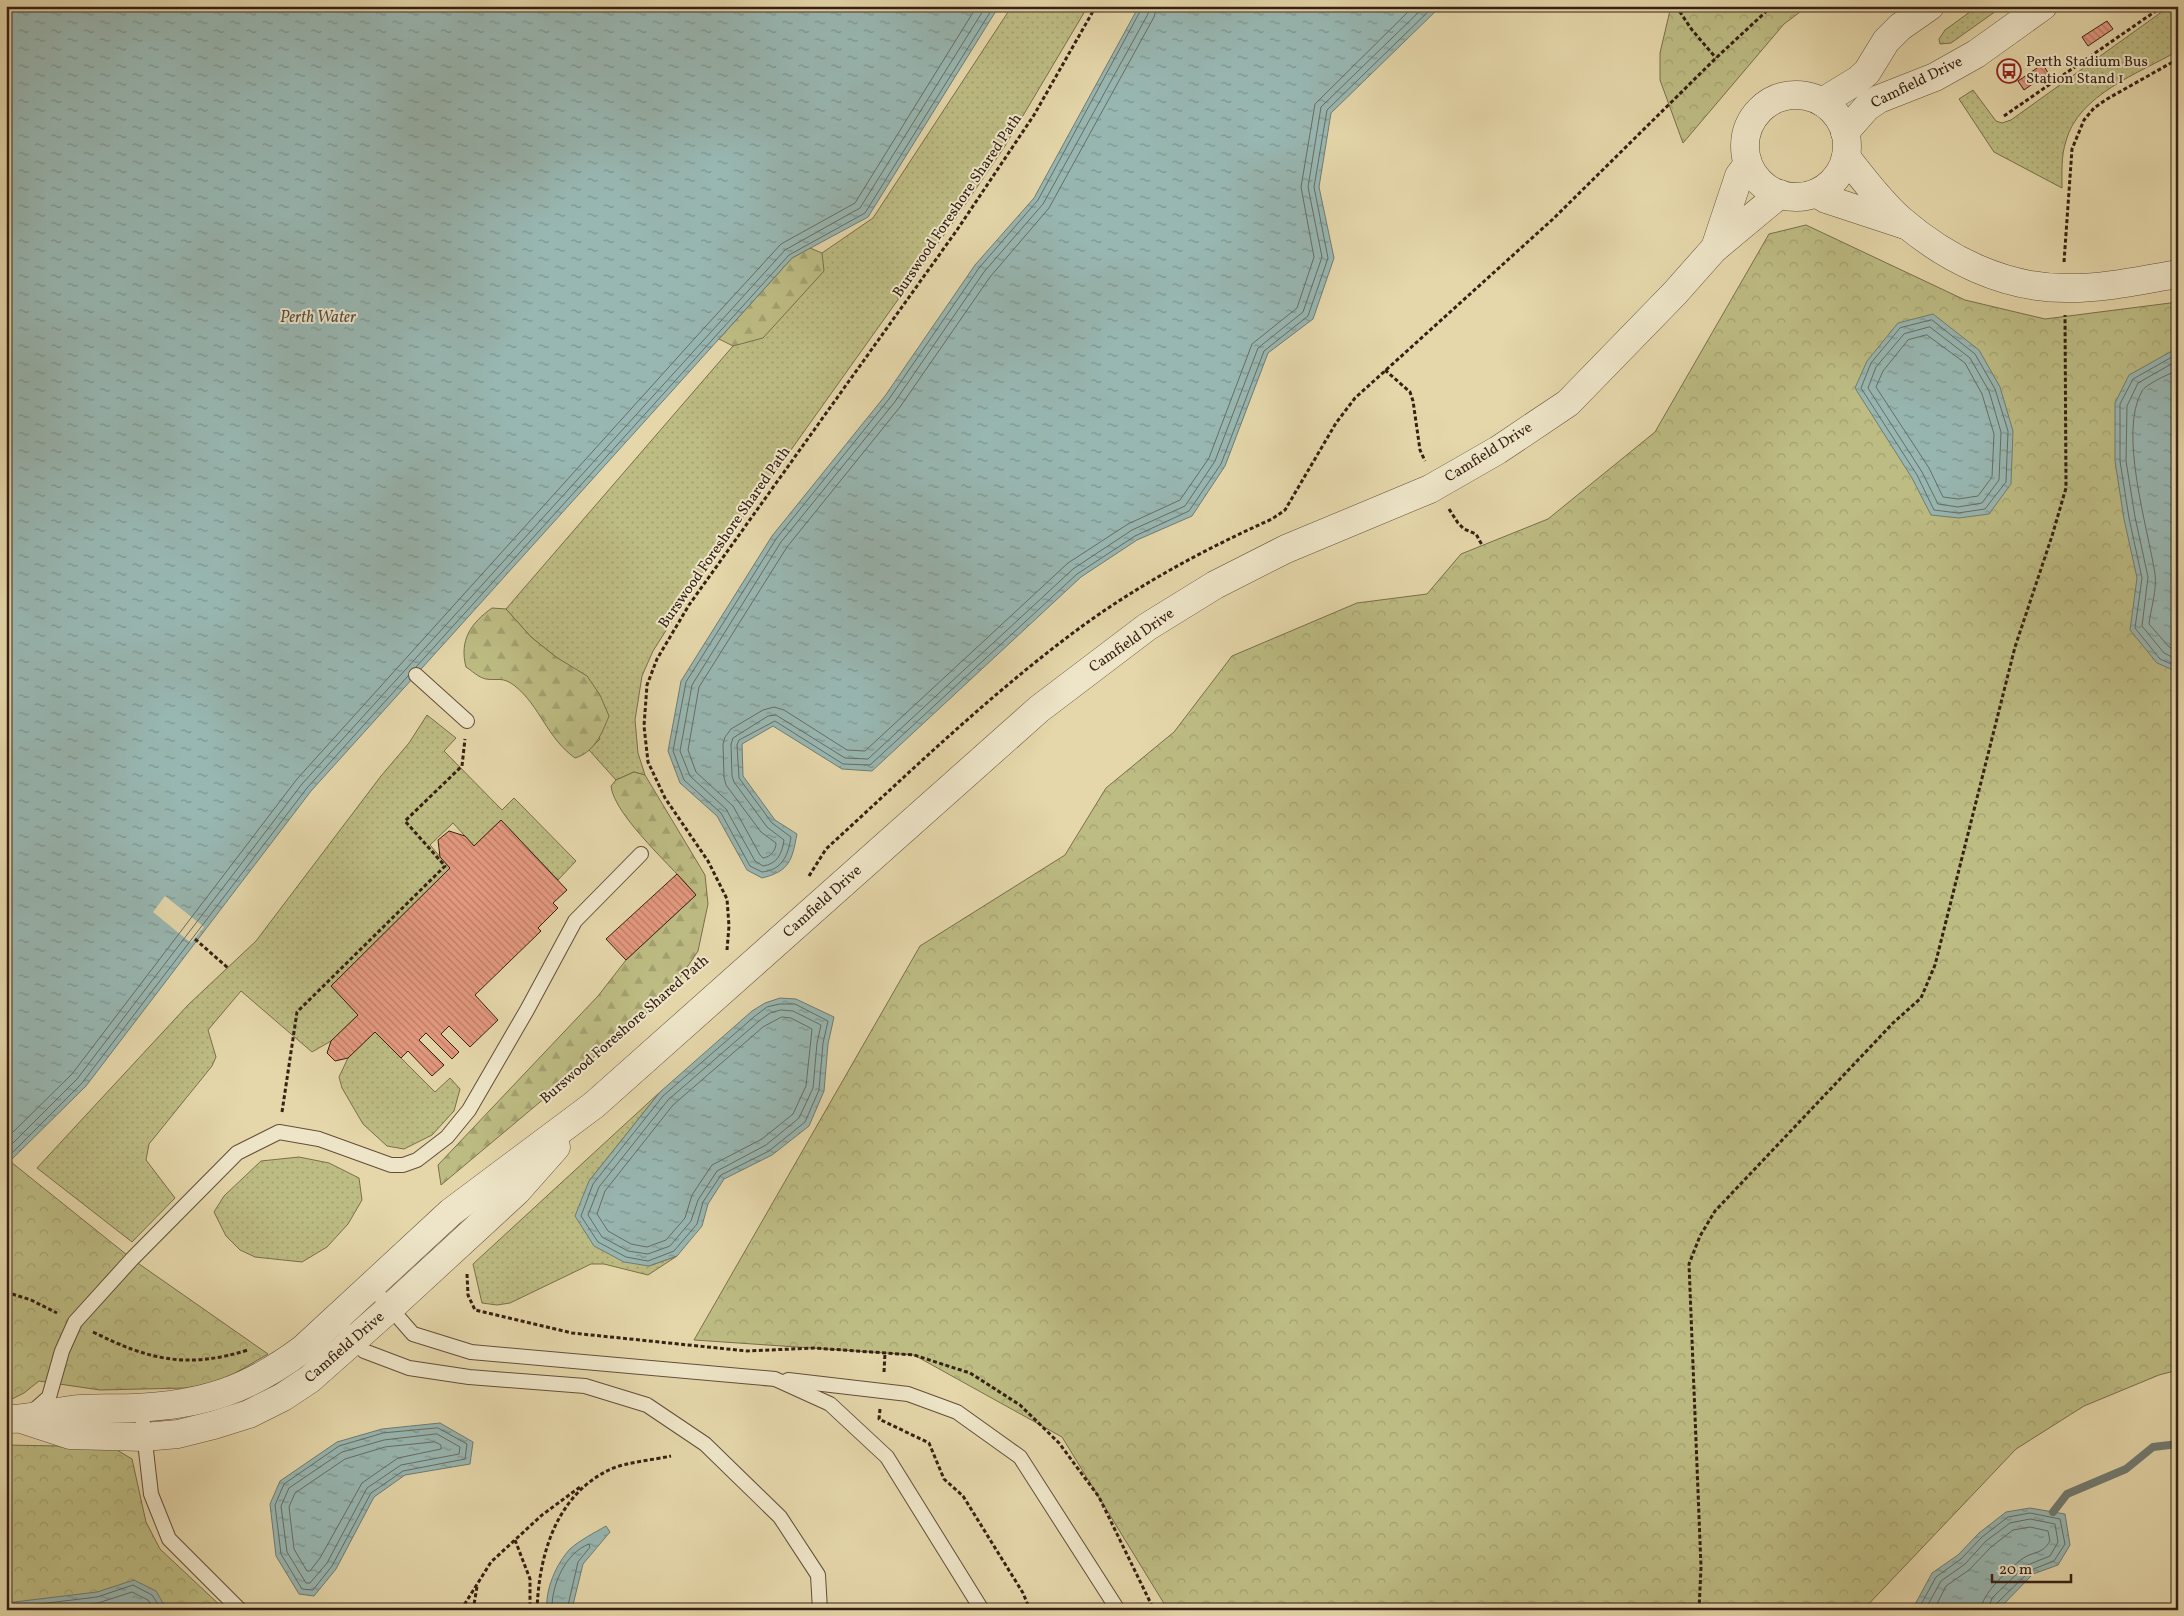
<svg xmlns="http://www.w3.org/2000/svg" width="2184" height="1616" font-family="Vollkorn,serif">
<style>
.grass{fill:url(#grass-dots);stroke:#7a6e4c}
.forest{fill:url(#forest-firs);stroke:#7a6e4c}
.park{fill:url(#park-crowns);stroke:#7a6e4c}
.water{fill:url(#water-ripples);stroke:#717b73}
.pier{fill:#e5d7aa}
.lines{fill:none;stroke-linecap:round;stroke-linejoin:round}
.shore{stroke:#686c63;stroke-width:1}
.stream{stroke:#717b73;stroke-width:8}
.building{fill:url(#building-back-hatch);stroke:#372014}
.service-casing{stroke:#624e3a;stroke-width:16}
.minor-casing{stroke:#624e3a;stroke-width:29}
.path{stroke:#372014;stroke-width:3;stroke-dasharray:4 2.5;stroke-linecap:butt}
.service{stroke:#eee5c8;stroke-width:14}
.minor{stroke:#eee5c8;stroke-width:28}
.labels{text-anchor:middle;dominant-baseline:central;stroke-width:4;stroke-linejoin:round;paint-order:stroke}
.poi-label{font-size:15px;fill:#372014;stroke:#eee5c8;text-anchor:start}
.street-label{font-size:15px;fill:#372014;stroke:#eee5c8}
.water-label{font-size:16px;font-style:italic;fill:#544d43;stroke:#eee5c8}
</style>
<defs>
<pattern id="grass-dots" width="8" height="8" patternUnits="userSpaceOnUse" patternTransform="scale(1.25)"><rect width="8" height="8" fill="#bdbc83"/><path d="M2 2h.1M6 6h.1" fill="none" stroke="#a3a170" stroke-width="1.8" stroke-linecap="round"/></pattern>
<pattern id="forest-firs" width="22" height="20" patternUnits="userSpaceOnUse" patternTransform="scale(1.25)"><rect width="22" height="20" fill="#bdbc83"/><path d="M5 1l3.5 6h-7zM16 11l3.5 6h-7z" fill="#a3a170"/></pattern>
<pattern id="park-crowns" width="20" height="18" patternUnits="userSpaceOnUse" patternTransform="scale(1.25)"><rect width="20" height="18" fill="#bdbc83"/><path d="M2 6a3 3 0 1 1 6 0M12 15a3 3 0 1 1 6 0" fill="none" stroke="#a3a170"/></pattern>
<pattern id="water-ripples" width="26" height="14" patternUnits="userSpaceOnUse" patternTransform="scale(1.25)"><rect width="26" height="14" fill="#98b7b2"/><path d="M2 4q2-2 4 0t4 0M15 11q2-2 4 0t4 0" fill="none" stroke="#7d9490"/></pattern>
<pattern id="building-back-hatch" width="6" height="6" patternUnits="userSpaceOnUse" patternTransform="scale(1.25)"><rect width="6" height="6" fill="#e4997f"/><path d="M-1 5l2 2M0 0l6 6M5-1l2 2" fill="none" stroke="#ba7c67"/></pattern>
</defs>
<rect width="100%" height="100%" fill="#e5d7aa"/>
<filter id="stains"><feTurbulence type="fractalNoise" baseFrequency=".004" numOctaves="4"/><feColorMatrix values="0 0 0 0 .2 0 0 0 0 .09 0 0 0 0 .02 0 0 0 .5 -.17"/></filter>
<radialGradient id="worn" r=".72"><stop offset=".6" stop-color="#630" stop-opacity="0"/><stop offset="1" stop-color="#630" stop-opacity=".3"/></radialGradient>
<!-- grass -->
<g class="grass">
<path d="M1012 6H1088L1005 146 954 221 694 586 653 651 642 676 635 720 638 753 645 775 634 772 616 780 589 750 600 739 556 657 531 637 506 609 733 346 822 253 873 218Z"/>
<path d="M1978 6H2003L1951 43 1940 44 1939 39 1945 30Z"/>
<path d="M2170 6H2178V51C2139 73 2078 95 2066 141 2061 156 2062 172 2062 188L1994 152 1959 99 1973 90 1996 121 2002 123 2011 120Z"/>
<path d="M427 715 456 738 444 751 502 810 514 798 576 861 558 880 501 820 474 846 453 823 430 845 450 868 331 986 358 1015 331 1041 312 1052 241 991 208 1030 216 1057 212 1066 149 1144 146 1160 175 1198 132 1242 37 1168 188 1005 256 941 381 776 409 743Z"/>
<path d="M375 1032 435 1092 450 1078 460 1089 454 1111 432 1135 404 1149 387 1146 363 1124 342 1088 339 1077 348 1058Z"/>
<path d="M660 1092 589 1181 649 1266 677 1256 648 1275 604 1264H591L510 1303 497 1305 482 1303 473 1264Z"/>
<path d="M299 1157 329 1163 359 1178 362 1200 348 1224 327 1247 302 1262 255 1257 240 1250 226 1236 214 1212 224 1196 261 1161Z"/>
</g>
<!-- forest -->
<g class="forest">
<path d="M810 248 822 253 824 271 763 338 733 346 719 339 792 258Z"/>
<path d="M492 608 506 609 531 637 556 657 587 676 600 695 609 716C602 733 595 752 575 758 547 738 540 706 515 686 502 676 498 681 486 679 479 678 471 670 466 667 459 640 471 623 492 608Z"/>
<path d="M634 772 645 775 705 875 708 904 698 951 669 994 441 1185 438 1165 598 996 626 960 696 895C676 870 614 816 611 786L616 780Z"/>
</g>
<!-- park -->
<g class="park">
<path d="M1671 6H1808L1784 24 1683 143 1660 80V53Z"/>
<path d="M1806 225 1965 300 2045 319 2178 302V1370L2159 1375 2084 1406 2016 1449 1863 1610H1168L1062 1437 914 1355 694 1340 920 946 1065 855 1106 788 1174 732 1232 656 1357 603 1427 594 1461 554 1548 519 1655 432 1769 234Z"/>
<path d="M11 1162 132 1259 268 1354 218 1383 185 1388 100 1390 39 1381 24 1393 6 1402V1165Z"/>
<path d="M6 1445 112 1447 132 1459 146 1522 160 1549 225 1610H6Z"/>
</g>
<!-- water -->
<g class="water">
<path d="M6 6H999L868 217 792 258 311 791 86 1086 6 1165Z"/>
<path d="M1139 6H1441L1331 113 1319 187 1334 258 1313 319 1268 353 1225 466 1192 516 1137 540 1081 577 872 771 842 769 773 726 742 744 743 776 775 820 797 834C792 860 790 871 762 878L747 870 717 816 680 783 668 751 681 681 772 536 885 396 975 265 1034 198Z"/>
<path d="M1933 314 1979 350 2000 387 2013 431 2011 484 1989 514 1959 518 1931 515 1912 478 1855 388 1867 361 1898 323Z"/>
<path d="M2172 351 2178 352V672L2157 663 2130 630 2137 578 2124 519 2115 461V403L2129 375Z"/>
<path d="M780 998 796 999 834 1017 828 1044 824 1091 809 1126 772 1155 724 1179 708 1204 702 1226 677 1256 649 1266 624 1262 594 1246 575 1216 589 1181 660 1092 752 1011 765 1003Z"/>
<path d="M440 1423 473 1442 470 1464 405 1475 374 1497 336 1569 314 1596 299 1594 276 1556 270 1504 280 1481 337 1442 382 1429Z"/>
<path d="M2030 1508 2065 1514 2070 1545 2058 1565 2033 1574 1998 1610H1912L1932 1573 1958 1555 1979 1533 2006 1512Z"/>
<path d="M606 1526 610 1532 583 1564 572 1609 547 1610C545 1590 556 1564 570 1549 580 1540 594 1533 606 1526Z"/>
<path d="M134 1580 156 1591 167 1610H6V1603L97 1592Z"/>
</g>
<!-- pier -->
<path class="pier" d="M165 896 204 927 191 943 153 912Z"/>
<g class="lines">
<!-- shore -->
<g class="shore">
<path d="M1143 6 1038 200 979 268 889 399 776 539 686 682 673 751 684 780 721 813 750 866 762 872C782 870 788 856 791 837L772 823 739 778 737 745 739 740 775 721 843 764 870 765 1077 574 1135 536 1189 511 1221 464 1264 351 1308 316 1328 258 1314 187 1327 110 1434 6"/>
<path d="M1149 6 1148 14 1043 204 984 272 894 403 781 542 692 685 680 751 690 776 726 809 755 861 763 866C777 864 782 854 784 840L767 827 734 782 732 776 731 744 733 738 768 716 776 715 845 758 868 759 1073 569 1132 530 1185 506 1215 461 1258 348 1303 312 1322 257 1308 187 1321 107 1425 6"/>
<path d="M1157 6 1154 17 1049 208 990 277 900 407 787 547 699 687 688 750 696 772 733 806 760 855 763 858C771 857 776 850 776 843L761 832 726 785 724 777 723 744 725 737 731 729 763 710 774 707 784 710 847 750 865 751 1068 563 1128 524 1180 500 1209 458 1252 344 1297 308 1314 257 1301 187 1315 104 1414 6"/>
<path d="M1932 320 1975 354 1995 389 2008 431 2006 482 1985 509 1958 513 1934 510 1917 475 1861 388 1871 363 1900 328Z"/>
<path d="M1930 327 1970 358 1989 391 2001 432 1999 480 1982 503 1958 507 1938 504 1922 472 1868 388 1876 367 1904 334Z"/>
<path d="M1927 335 1965 363 1982 394 1994 434 1992 477 1978 496 1958 499 1943 497 1929 468 1876 387 1883 371 1908 340Z"/>
<path d="M2178 357H2172L2133 379 2120 404V461L2129 518 2142 578 2135 628 2160 659 2178 667"/>
<path d="M2178 363H2173L2138 383 2127 406 2126 461 2135 517 2148 577 2142 626 2164 653 2178 660"/>
<path d="M2178 371C2171 372 2145 385 2142 391 2118 432 2148 528 2155 574 2157 590 2151 608 2149 624L2169 647 2178 651"/>
<path d="M416 667 789 255 865 213 994 6"/>
<path d="M780 1004H795L828 1021 823 1043 819 1090 805 1122 769 1151 721 1175 703 1202 697 1224 674 1251 648 1261 626 1257 598 1242 581 1216 593 1184 663 1096 755 1016 767 1007Z"/>
<path d="M781 1010 793 1011 821 1025 817 1043 813 1088 799 1118 766 1145 717 1171 698 1200 691 1221 670 1246 648 1254 628 1251 602 1237 588 1215 599 1187 668 1100 759 1021 770 1013Z"/>
<path d="M782 1017 791 1018 812 1029 806 1086 793 1114 762 1139 712 1165 692 1195 685 1218 666 1240 647 1247 631 1244 608 1231 597 1214 605 1191 673 1105 763 1027Z"/>
<path d="M6 1139 72 1074 297 779 705 327 781 244 855 203 977 6"/>
<path d="M6 1150 77 1079 302 784 711 332 785 250 860 208 986 6"/>
<path d="M6 1159 82 1083 307 788 408 676"/>
<path d="M438 1428 467 1444 465 1459 403 1471 371 1493 332 1566 313 1590 302 1589 281 1554 275 1505 284 1484 339 1446 383 1433Z"/>
<path d="M437 1434 460 1447 459 1454 401 1465 367 1488 327 1563 310 1583H306L287 1552 281 1506 289 1488 342 1452 384 1440Z"/>
<path d="M435 1442 441 1445V1449L398 1458 362 1483 320 1558 310 1571H307L294 1549 289 1507 295 1493 345 1459 385 1447Z"/>
<path d="M6 1608 97 1597 133 1585 152 1595 162 1610"/>
<path d="M44 1610 98 1603 132 1592 148 1600 154 1610"/>
<path d="M552 1610C551 1586 565 1553 589 1544L590 1547 578 1562 567 1610"/>
<path d="M1918 1610 1936 1577 1961 1559 1982 1537 2008 1517 2030 1513 2060 1519 2065 1544 2054 1561 2031 1570 1997 1603 1994 1610"/>
<path d="M1925 1610 1941 1581 1965 1564 1986 1541 2010 1523 2030 1519 2055 1524 2058 1542 2050 1556 2025 1566 1992 1598 1988 1610"/>
<path d="M1934 1610 1946 1586 1969 1570 1991 1547 2013 1530 2030 1527 2048 1531 2050 1541C2042 1555 2033 1551 2022 1559 2009 1569 1981 1594 1981 1610"/>
</g>
<!-- stream -->
<path class="stream" d="M2053 1512 2067 1494 2126 1469 2153 1447 2178 1444"/>
</g>
<!-- building -->
<g class="building">
<path d="M2107 21 2113 29 2088 46 2082 37Z"/>
<path d="M2043 64 2048 73 2024 90 2018 81Z"/>
<path d="M501 820 567 890 553 903 558 908 538 928 541 931 475 995 498 1020 470 1047 449 1026 441 1034 459 1052 452 1059 426 1033 419 1040 444 1065 432 1076 408 1051 401 1058 375 1032 348 1058 335 1061 327 1053 331 1041 358 1015 331 986 450 868 440 857 438 840 449 831 465 836 474 846Z"/>
<path d="M677 874 696 895 626 960 606 939Z"/>
</g>
<g class="lines">
<!-- service casing -->
<g class="service-casing">
<g id="service">
<path d="M416 675 467 721"/>
<path d="M371 1286 413 1334 471 1352 775 1379 830 1404 887 1457 982 1610"/>
<path d="M335 1319 364 1351 409 1368 469 1377 585 1386 647 1405 705 1444 780 1517 818 1575 820 1610"/>
<path d="M788 1380 908 1394 957 1412 1020 1457 1118 1610"/>
<path d="M141 1407 151 1494 169 1539 240 1610"/>
<path d="M31 1413 49 1397 62 1351 75 1322 132 1259 237 1153 279 1132 319 1139 391 1165H403L417 1160 447 1137 469 1110 527 1010 575 921 641 854"/>
</g>
</g>
<!-- minor casing -->
<g class="minor-casing">
<g id="minor">
<circle cx="1796" cy="146" r="51"/>
<path d="M1822 102 1858 80 1867 72 1886 41 1900 27 1930 6"/>
<path d="M1845 132 1867 107 1879 99 1935 77 1976 54 2043 6"/>
<path d="M1846 157C1862 177 1881 203 1901 220 1946 259 2004 288 2065 288 2103 289 2141 280 2178 274"/>
<path d="M1816 193 1826 199 1905 225"/>
<path d="M1715 248 1739 176 1748 164"/>
<path d="M6 1419C28 1420 48 1413 70 1410 91 1407 113 1409 134 1408 203 1405 248 1390 303 1349L451 1212 594 1105 1039 709 1147 627 1215 585 1286 549 1430 489 1498 450 1568 403 1675 293 1714 249 1780 194"/>
<path d="M24 1420 70 1435 144 1437 178 1434 214 1425 249 1414 283 1397 310 1379 389 1309 517 1191 556 1147"/>
</g>
</g>
<!-- path -->
<g class="path">
<path d="M1676 6 1692 30 1716 58"/>
<path d="M2004 116 2163 6"/>
<path d="M2064 262 2072 149 2084 120 2094 108 2107 99 2178 59"/>
<path d="M1385 370 1410 392 1413 401 1420 450 1425 461"/>
<path d="M1449 509 1458 523 1464 529 1476 534 1482 545"/>
<path d="M809 876 826 849C909 773 990 694 1081 627 1140 584 1205 549 1272 519L1285 510 1336 423 1355 398 1553 219 1716 58 1772 6"/>
<path d="M195 939 228 968"/>
<path d="M727 950 729 926 727 899 708 861 665 798 648 762 644 726 647 685 657 659 689 605 957 230 1034 115 1096 6"/>
<path d="M282 1112 297 1012 445 866 405 821 462 766 465 739"/>
<path d="M467 1274 468 1295 475 1310 572 1333 747 1351 814 1348 914 1355 970 1373 1020 1405 1059 1443 1099 1497 1154 1610"/>
<path d="M6 1292 31 1300 57 1313"/>
<path d="M93 1332C149 1360 187 1369 248 1350"/>
<path d="M884 1372 885 1353"/>
<path d="M880 1409 879 1419 929 1443 944 1479 963 1496 1023 1593 1030 1610"/>
<path d="M515 1540 530 1579V1610"/>
<path d="M461 1610 491 1562 542 1515 580 1487"/>
<path d="M473 1610 477 1587"/>
<path d="M537 1610C539 1553 557 1494 611 1469 627 1462 653 1460 671 1456"/>
<path d="M1699 1610 1701 1567 1689 1264 1700 1236 1715 1211 1893 1023 1921 998 1935 965 2015 647 2052 536 2066 488 2065 315"/>
</g>
<!-- service -->
<use href="#service" class="service"/>
<!-- minor -->
<use href="#minor" class="minor"/>
</g>
<!-- icons -->
<defs>
<g id="bus-ring" transform="scale(1.25)"><circle r="9.5" fill="#eee5c8" stroke="#8f2418" stroke-width="1.5"/><path d="M-5-6H5V4H4V6H2V4H-2V6H-4V4H-5ZM-3.5-4V0h7V-4ZM-3.5 1.2v1.5H-2V1.2ZM2 1.2v1.5H3.5V1.2Z" fill="#8f2418"/></g>
</defs>
<g fill-rule="evenodd">
<use href="#bus-ring" x="2009" y="71"/>
</g>
<g class="labels">
<!-- poi labels -->
<g class="poi-label">
<text x="2026" y="62">Perth Stadium Bus<tspan x="2026" dy="17">Station Stand 1</tspan></text>
</g>
<!-- street labels -->
<g class="street-label">
<text transform="translate(1917 83) rotate(-26)">Camfield Drive</text>
<text transform="translate(958 206) rotate(-56)">Burswood Foreshore Shared Path</text>
<text transform="translate(1489 453) rotate(-32)">Camfield Drive</text>
<text transform="translate(725 538) rotate(-55)">Burswood Foreshore Shared Path</text>
<text transform="translate(1132 641) rotate(-35)">Camfield Drive</text>
<text transform="translate(823 902) rotate(-42)">Camfield Drive</text>
<text transform="translate(625 1030) rotate(-41)">Burswood Foreshore Shared Path</text>
<text transform="translate(345 1348) rotate(-41)">Camfield Drive</text>
</g>
<!-- water labels -->
<g class="water-label">
<text x="318" y="318">Perth Water</text>
</g>
</g>
<!-- margin -->
<rect width="2184" height="1616" fill="none" stroke="#e5d7aa" stroke-width="25"/>
<rect x="8" y="8" width="2169" height="1601" fill="none" stroke="#372014" stroke-width="2.5"/>
<rect x="12" y="12" width="2159" height="1591" fill="none" stroke="#372014"/>
<!-- scale -->
<path d="M1992 1574v8h79v-8" fill="none" stroke="#372014" stroke-width="2.5"/>
<text x="1999" y="1574" font-size="15" fill="#372014" stroke="#eee5c8" stroke-width="4" paint-order="stroke">20 m</text>
<rect width="100%" height="100%" filter="url(#stains)"/>
<rect width="100%" height="100%" fill="url(#worn)"/>
</svg>
